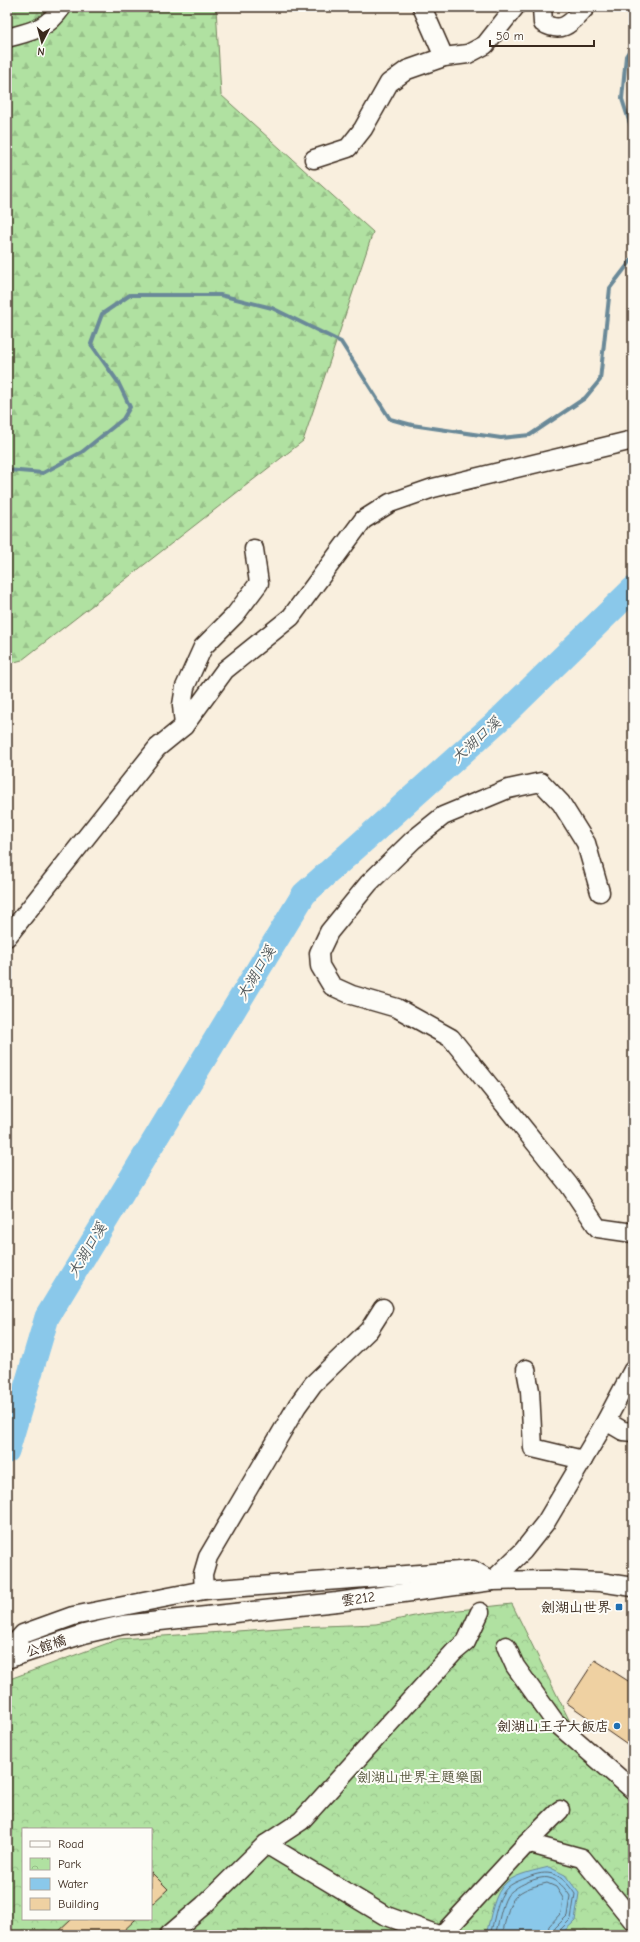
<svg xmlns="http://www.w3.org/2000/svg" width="640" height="1942" font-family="'Comic Neue','LXGW WenKai TC',sans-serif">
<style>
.forest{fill:url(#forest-firs);stroke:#768660}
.park{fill:url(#park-crowns);stroke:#768660;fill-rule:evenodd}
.water{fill:#8ac8ea;stroke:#6a8998}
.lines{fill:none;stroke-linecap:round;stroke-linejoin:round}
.shore{stroke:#5b6970;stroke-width:1}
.stream{stroke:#6a8998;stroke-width:4}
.river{stroke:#8ac8ea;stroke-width:25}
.building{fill:#efd1a2;stroke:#3b2a1e}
.minor-casing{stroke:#3b2a1e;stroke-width:21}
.minor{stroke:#fdfcf7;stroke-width:18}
.poi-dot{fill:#1f6fb2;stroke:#fdfcf7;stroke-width:1.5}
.labels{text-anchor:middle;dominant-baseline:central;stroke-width:4;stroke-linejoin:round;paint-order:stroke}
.street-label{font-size:14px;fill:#3b2a1e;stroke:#fdfcf7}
.poi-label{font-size:14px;fill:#3b2a1e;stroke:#fdfcf7;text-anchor:end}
.park-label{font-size:14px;fill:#58583f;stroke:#fdfcf7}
.water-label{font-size:15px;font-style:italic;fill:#53595b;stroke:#fdfcf7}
</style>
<defs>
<pattern id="forest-firs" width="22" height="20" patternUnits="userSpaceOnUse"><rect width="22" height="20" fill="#b0e1a1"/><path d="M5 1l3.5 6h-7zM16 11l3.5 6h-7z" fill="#98c18a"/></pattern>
<pattern id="park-crowns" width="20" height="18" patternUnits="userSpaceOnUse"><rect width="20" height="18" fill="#b0e1a1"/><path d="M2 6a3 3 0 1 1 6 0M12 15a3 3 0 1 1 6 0" fill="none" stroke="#98c18a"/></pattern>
</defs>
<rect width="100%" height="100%" fill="#f9efde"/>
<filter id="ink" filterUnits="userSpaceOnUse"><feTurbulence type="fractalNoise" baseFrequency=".025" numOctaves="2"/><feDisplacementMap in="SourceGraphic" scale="8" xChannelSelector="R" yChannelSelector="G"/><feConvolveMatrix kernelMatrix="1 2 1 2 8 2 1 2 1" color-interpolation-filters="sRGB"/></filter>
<g filter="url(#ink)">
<!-- forest -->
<path class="forest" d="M7 7H216L221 95 373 232 303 441 22 660 7 664Z"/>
<!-- park -->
<path class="park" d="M512 1604 579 1740 633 1778V1935H7V1680L119 1639 296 1627 376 1624 424 1614ZM23 1829H151V1919H23Z"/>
<!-- water -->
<path class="water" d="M549 1867 565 1875 579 1893 575 1921 560 1935 486 1934C491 1918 493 1893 507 1882 516 1874 537 1870 549 1867Z"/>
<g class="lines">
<!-- shore -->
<g class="shore">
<path d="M490 1935C494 1922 496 1904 503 1893 509 1884 516 1882 526 1878 549 1868 561 1873 575 1894L571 1919 559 1931 558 1935"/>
<path d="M495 1935C499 1923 501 1906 507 1896 513 1887 539 1875 549 1878 558 1880 565 1888 570 1896L567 1916 555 1928 553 1935"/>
<path d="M502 1935C511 1900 508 1892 547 1883L556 1887 563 1898 561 1913 549 1926 547 1935"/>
</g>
<!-- stream -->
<g class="stream">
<path d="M633 45 626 56 622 99 633 133"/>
<path d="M7 470 43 473 82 452 123 419 130 407 118 382 91 344 102 314 130 295H220L272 308 341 342 390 419 412 425 501 438 530 435 585 398 600 380 610 288 633 258"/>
</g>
<!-- river -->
<path class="river" d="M7 1451 47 1317 304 894 501 718 633 589"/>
</g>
<!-- building -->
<g class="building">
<path d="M595 1660 633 1684V1749L567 1703Z"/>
<path d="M151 1872 168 1889 151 1905Z"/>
<path d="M72 1919H136L119 1935H55Z"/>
</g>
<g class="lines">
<!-- minor casing -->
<g class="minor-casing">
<g id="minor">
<path d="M422 7 444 57"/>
<path d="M542 7 543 23C564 35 572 21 586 7"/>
<path d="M7 38C32 31 46 30 62 7"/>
<path d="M314 159 348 148 363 129 389 83 407 70 444 57 468 54 485 45 515 7"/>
<path d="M184 726 182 705 185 687 203 647 235 615 259 583 254 549"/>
<path d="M600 892 586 843 561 803 541 782 508 789 443 816 413 840 369 883 329 932 319 953 320 966 332 986 352 995 397 1008 451 1038 569 1185 598 1228 633 1233"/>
<path d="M7 937 157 748 184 726 225 670 291 617 363 520 390 503 433 488 633 440"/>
<path d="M526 1369 530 1391 533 1448 583 1460"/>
<path d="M606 1421 623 1431 633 1432"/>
<path d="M492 1581 523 1551 546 1522 606 1421 633 1370"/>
<path d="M204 1590 203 1574 208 1557 297 1406 313 1384 369 1330 383 1308"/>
<path d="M506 1646 515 1666 555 1722 633 1790"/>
<path d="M7 1652 23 1634 73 1616 204 1590 473 1570 492 1581"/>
<path d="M7 1659 84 1634 123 1625 337 1602 492 1581 551 1580 600 1582 633 1587"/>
<path d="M527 1843 582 1858 633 1921"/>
<path d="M266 1844 384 1915 438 1935"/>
<path d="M169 1935 204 1905 266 1844 301 1821 454 1652 466 1642 480 1612"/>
<path d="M442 1935 527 1843 560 1810"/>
</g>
</g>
<!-- minor -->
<use href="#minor" class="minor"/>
</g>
</g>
<!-- markers -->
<g class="poi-dot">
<rect x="615" y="1603" width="8" height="8" rx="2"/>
<circle cx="617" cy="1726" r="4"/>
</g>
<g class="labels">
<!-- street labels -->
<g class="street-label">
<text transform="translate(358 1599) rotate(-8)">雲212</text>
<text transform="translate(46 1646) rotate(-18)">公館橋</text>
</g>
<!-- poi labels -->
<g class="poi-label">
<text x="611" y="1607">劍湖山世界</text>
<text x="609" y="1726">劍湖山王子大飯店</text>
</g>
<!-- park labels -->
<g class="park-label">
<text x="420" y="1777">劍湖山世界主題樂園</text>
</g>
<!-- water labels -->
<g class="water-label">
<text transform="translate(476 740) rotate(-42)">大湖口溪</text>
<text transform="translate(256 973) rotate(-59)">大湖口溪</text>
<text transform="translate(87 1250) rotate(-59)">大湖口溪</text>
</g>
</g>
<!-- margin -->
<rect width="640" height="1942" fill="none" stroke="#fdfcf7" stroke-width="24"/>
<rect x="12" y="12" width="616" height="1918" fill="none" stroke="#3b2a1e" stroke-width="1.5" filter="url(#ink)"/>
<!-- legend -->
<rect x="22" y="1828" width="130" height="92" fill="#fdfcf7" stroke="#afa8a0"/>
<rect x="30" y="1841" width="20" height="6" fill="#fdfcf7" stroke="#afa8a0"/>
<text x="58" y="1848" font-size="12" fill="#3b2a1e">Road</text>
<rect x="30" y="1858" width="20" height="12" fill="url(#park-crowns)" stroke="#afa8a0"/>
<text x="58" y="1868" font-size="12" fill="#3b2a1e">Park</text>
<rect x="30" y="1878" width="20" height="12" fill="#8ac8ea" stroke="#afa8a0"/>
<text x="58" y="1888" font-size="12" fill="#3b2a1e">Water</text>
<rect x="30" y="1898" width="20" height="12" fill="#efd1a2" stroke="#afa8a0"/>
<text x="58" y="1908" font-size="12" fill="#3b2a1e">Building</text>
<!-- north arrow -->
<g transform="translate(42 42) rotate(186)" stroke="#fdfcf7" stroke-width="3" paint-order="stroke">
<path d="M0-3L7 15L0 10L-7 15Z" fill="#3b2a1e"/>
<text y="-6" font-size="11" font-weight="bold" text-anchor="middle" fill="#3b2a1e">N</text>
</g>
<!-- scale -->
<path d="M490 40v6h104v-6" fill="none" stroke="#3b2a1e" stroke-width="2"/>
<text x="496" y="40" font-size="12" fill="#3b2a1e" stroke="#fdfcf7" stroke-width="3" paint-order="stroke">50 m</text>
</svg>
